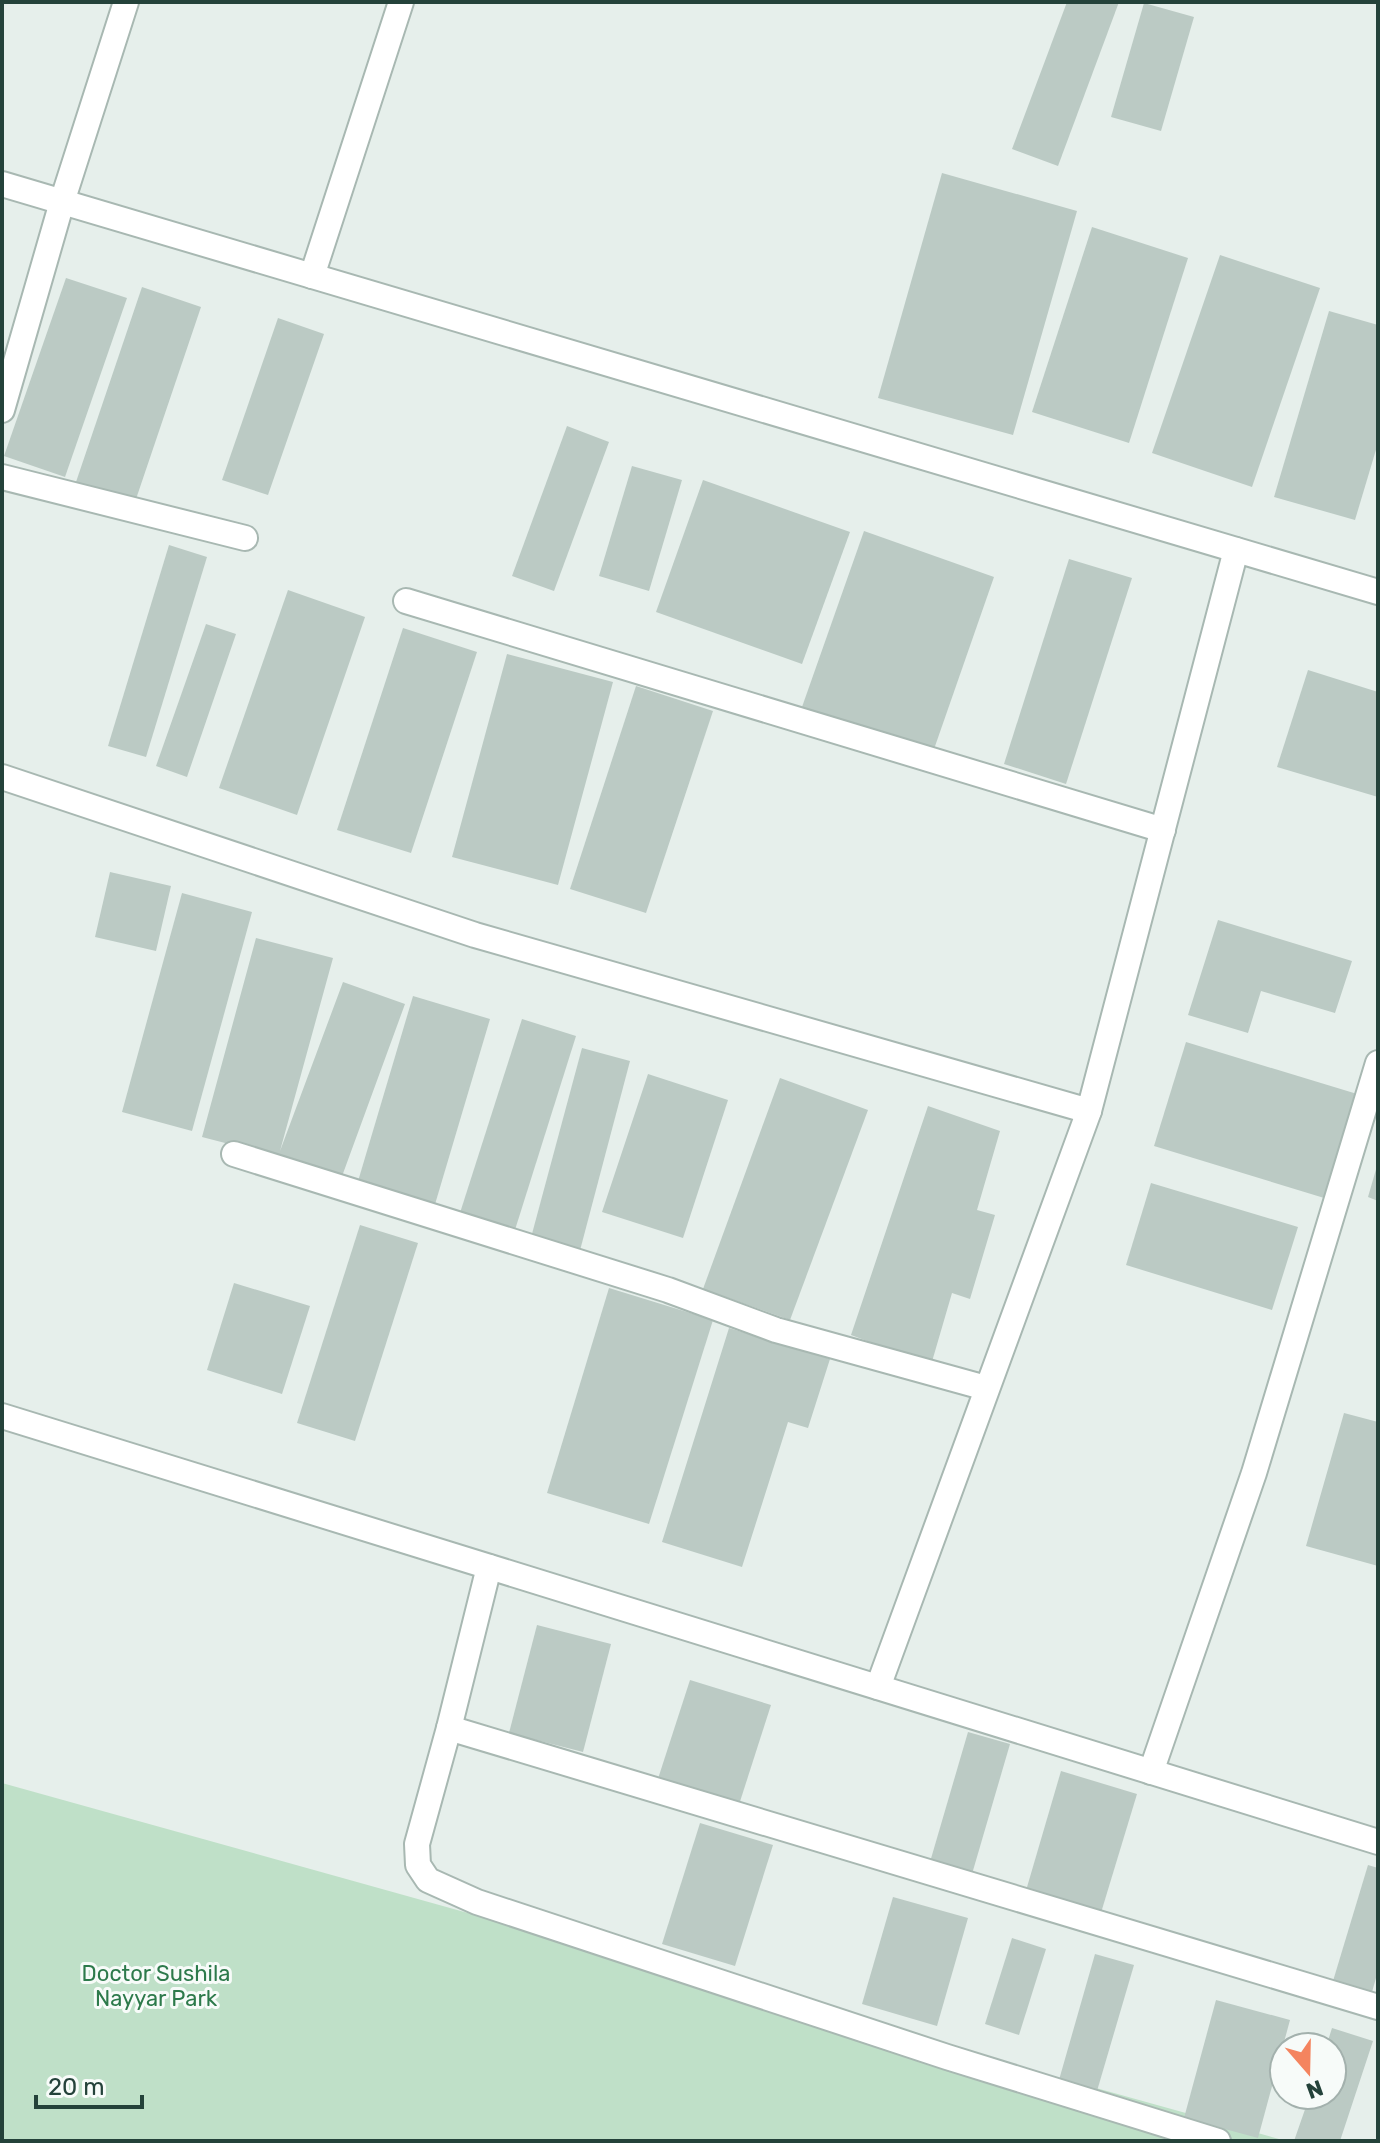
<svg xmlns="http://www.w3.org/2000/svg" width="1380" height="2143" font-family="Rubik,sans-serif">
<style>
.green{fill:#bfe0c8}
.building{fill:#bbcac4}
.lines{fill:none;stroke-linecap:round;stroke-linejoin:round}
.minor-casing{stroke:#a8b8b2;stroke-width:28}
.minor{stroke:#fff;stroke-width:24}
.labels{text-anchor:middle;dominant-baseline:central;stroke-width:6;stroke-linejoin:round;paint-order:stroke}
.park-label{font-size:22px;fill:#2d7a4b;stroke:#f7fbf9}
</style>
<rect width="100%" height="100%" fill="#e6efeb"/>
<!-- green -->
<path class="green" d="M2 1783 1286 2141H2Z"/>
<!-- building -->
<g class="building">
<path d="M1067 2H1119L1058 166 1012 149Z"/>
<path d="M1144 3 1194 17 1161 131 1111 117Z"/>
<path d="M942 173 1077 211 1013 435 878 398Z"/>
<path d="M1092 227 1188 258 1129 443 1032 412Z"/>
<path d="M1220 255 1320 288 1252 487 1152 453Z"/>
<path d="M66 278 127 298 65 477 4 456Z"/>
<path d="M142 287 201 307 135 502 76 482Z"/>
<path d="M1329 311 1378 325V443L1355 520 1274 497Z"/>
<path d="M278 318 324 334 268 495 222 480Z"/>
<path d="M567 426 609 442 554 591 512 576Z"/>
<path d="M632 466 682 480 649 591 599 576Z"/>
<path d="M703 480 850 532 802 664 656 612Z"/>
<path d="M864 531 994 577 933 752 802 707Z"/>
<path d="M169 545 207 557 146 757 108 746Z"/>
<path d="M1069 559 1132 578 1066 784 1004 764Z"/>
<path d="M288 590 365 617 297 815 219 788Z"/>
<path d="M206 624 236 634 187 777 156 766Z"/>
<path d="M403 628 477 652 411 853 337 830Z"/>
<path d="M507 654 613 682 558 885 452 857Z"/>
<path d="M1308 670 1378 692V797L1277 767Z"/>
<path d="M636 686 713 711 646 913 570 889Z"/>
<path d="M110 872 171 886 156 951 95 937Z"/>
<path d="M182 893 252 912 192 1131 122 1112Z"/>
<path d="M1218 920 1352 961 1335 1013 1261 991 1248 1033 1188 1015Z"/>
<path d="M256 938 333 958 280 1151 343 982 405 1004 341 1179 279 1157 202 1137Z"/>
<path d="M413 996 490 1019 433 1211 356 1188Z"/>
<path d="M522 1019 576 1036 514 1233 459 1216Z"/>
<path d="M1186 1042 1367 1097 1334 1201 1154 1146Z"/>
<path d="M582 1048 630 1061 578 1258 529 1245Z"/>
<path d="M648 1074 728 1100 683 1238 602 1212Z"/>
<path d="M780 1078 868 1110 790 1320 703 1289Z"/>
<path d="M928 1106 1000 1131 977 1210 995 1215 970 1299 952 1293 931 1365 851 1335Z"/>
<path d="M1377 1166H1378V1201L1368 1197Z"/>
<path d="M1151 1183 1298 1227 1272 1310 1126 1265Z"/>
<path d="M360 1225 418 1243 355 1441 297 1423Z"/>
<path d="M234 1283 310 1306 282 1394 207 1370Z"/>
<path d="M609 1288 713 1320 649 1524 547 1493Z"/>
<path d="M729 1328 830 1359 808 1428 788 1422 742 1567 662 1542Z"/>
<path d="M1344 1413 1378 1422V1566L1306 1546Z"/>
<path d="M537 1625 611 1644 583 1752 509 1733Z"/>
<path d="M690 1680 771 1705 736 1814 655 1788Z"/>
<path d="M968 1732 1010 1744 972 1874 930 1862Z"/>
<path d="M1061 1771 1137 1794 1100 1916 1025 1894Z"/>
<path d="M700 1823 773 1845 735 1966 662 1944Z"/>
<path d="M1368 1865 1378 1868V1971L1372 1992 1333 1981Z"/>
<path d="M893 1897 968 1918 937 2026 862 2004Z"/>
<path d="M1012 1938 1046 1949 1019 2035 985 2024Z"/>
<path d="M1095 1954 1134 1965 1097 2091 1059 2080Z"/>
<path d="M1216 2000 1290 2020 1258 2138 1184 2118Z"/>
<path d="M1332 2028 1373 2041 1340 2141H1294L1310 2095H1332V2047H1326Z"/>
</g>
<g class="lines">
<!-- minor casing -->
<g class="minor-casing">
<g id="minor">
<path d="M2 184 1378 592"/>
<path d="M312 276 401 2"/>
<path d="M2 410 62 202 126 2"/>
<path d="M2 477 245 538"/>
<path d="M406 601 1163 830"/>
<path d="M2 777 475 935 1089 1111 1236 550"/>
<path d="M234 1154 668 1290 776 1330 986 1388"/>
<path d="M2 1416 1378 1842"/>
<path d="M489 1567 449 1728 417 1844 418 1865 428 1880 477 1902 947 2057 1218 2141"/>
<path d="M878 1687 1089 1111"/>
<path d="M449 1728 1378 2007"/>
<path d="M1151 1772 1254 1473 1378 1063"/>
</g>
</g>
<!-- minor -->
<use href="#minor" class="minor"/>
</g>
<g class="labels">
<!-- park labels -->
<g class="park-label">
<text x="156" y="1973">Doctor Sushila<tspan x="156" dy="25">Nayyar Park</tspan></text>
</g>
</g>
<!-- border -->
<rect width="1380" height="2143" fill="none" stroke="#24423a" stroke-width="8"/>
<!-- north arrow -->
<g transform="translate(1308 2071) rotate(160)"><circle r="38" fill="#f7fbf9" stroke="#a3b1ad" stroke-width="2"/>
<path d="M0-6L14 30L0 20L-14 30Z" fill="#f4845f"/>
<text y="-12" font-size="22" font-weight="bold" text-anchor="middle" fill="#24423a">N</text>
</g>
<!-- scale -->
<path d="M36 2095v12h106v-12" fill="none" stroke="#24423a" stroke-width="4"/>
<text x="48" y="2095" font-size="24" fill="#24423a" stroke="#f7fbf9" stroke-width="6" paint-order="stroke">20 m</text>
</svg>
